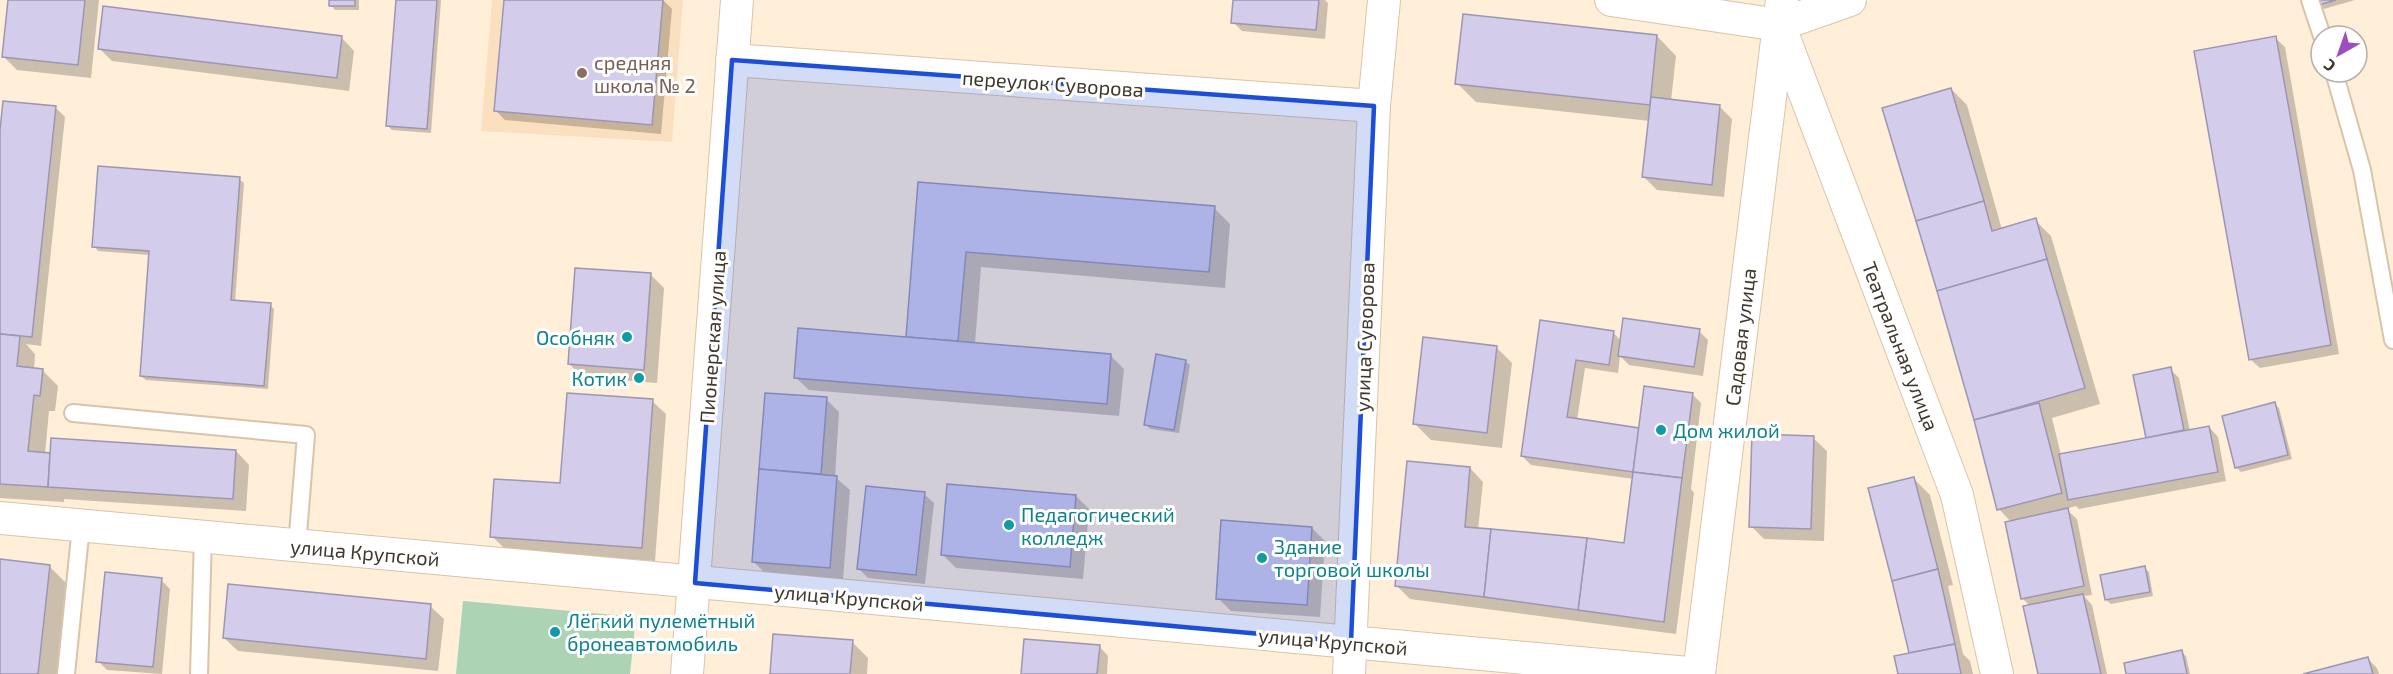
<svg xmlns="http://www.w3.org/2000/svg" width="2393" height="674" font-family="'Exo 2',sans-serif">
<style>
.built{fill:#fae0be}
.green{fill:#acd3b4}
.shadow{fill:#0003}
.building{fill:#d3cceb;stroke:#9d96b2;stroke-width:1.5}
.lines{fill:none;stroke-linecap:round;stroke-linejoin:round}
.service-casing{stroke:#d9c4aa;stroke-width:20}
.minor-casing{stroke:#d9c4aa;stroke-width:34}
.service{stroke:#fff;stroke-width:16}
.minor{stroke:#fff;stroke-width:32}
.marked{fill:#1d4ed8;fill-opacity:0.2;stroke:#1d4ed8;stroke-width:4.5;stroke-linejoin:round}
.education-dot{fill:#8d6e63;stroke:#fff;stroke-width:2}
.culture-dot{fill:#0f9aa8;stroke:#fff;stroke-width:2}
.labels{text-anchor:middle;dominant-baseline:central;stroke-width:6;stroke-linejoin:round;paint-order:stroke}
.education-label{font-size:20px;fill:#785e54;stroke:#fff;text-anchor:start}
.street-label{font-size:20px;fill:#40382d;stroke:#fff}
.culture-label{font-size:20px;fill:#0d838f;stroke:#fff;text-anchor:start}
</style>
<rect width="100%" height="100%" fill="#ffeed8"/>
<!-- built -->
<path class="built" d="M492 0H683L672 142 481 131Z"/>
<!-- green -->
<path class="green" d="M463 601 636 617 630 674H456Z"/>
<!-- shadow -->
<g class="shadow">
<path d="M10 0H99L91 78 17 70 4 57Z"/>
<path d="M331 0H359V10H335L331 5Z"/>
<path d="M397 0H441L431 133 392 130 387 125Z"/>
<path d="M505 0H663L672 9 661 134 505 120 496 111Z"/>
<path d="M1235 0H1325L1328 3 1325 39 1242 31 1233 22Z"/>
<path d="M2318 0H2355L2324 9Z"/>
<path d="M1657 36 1676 56 1671 101 1719 106 1732 119 1724 197 1657 190 1644 177 1650 121 1476 102 1457 83Z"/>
<path d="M341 37 354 51 349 91 112 61 99 48Z"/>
<path d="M2275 38 2285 47 2339 354 2260 368 2250 359Z"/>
<path d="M1951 89 1967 105 2002 230 2035 220 2051 236 2100 404 2052 418 2061 455 2148 439 2170 369 2179 378 2190 431 2209 427 2218 437 2226 481 2079 509 2076 506 2066 509 2077 519 2092 595 2084 596 2092 605 2107 674H2040L2030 606 2022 598 2011 522 1999 509 1975 419Z"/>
<path d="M56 108 65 117 41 346 26 344 35 354 34 369 42 370 58 386 55 411H49L45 454 52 457 236 451 249 465 246 511 64 499V502L0 498V145Z"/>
<path d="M239 179 244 183 235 302 270 305 274 309 268 389 146 380 141 376 150 255 98 251 94 246Z"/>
<path d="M920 183 1214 208 1230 224 1225 288 981 267 975 344 1110 355 1124 369 1119 416 809 390 795 377 910 339Z"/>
<path d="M651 275 664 288 657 383 583 377 569 364Z"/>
<path d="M1541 322 1613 332 1621 341 1699 331 1708 340 1703 376 1629 365 1620 356 1618 373 1585 368 1577 420 1640 430 1692 394 1701 403 1691 489 1694 493 1676 634 1410 599 1397 586 1470 468 1483 482 1478 530 1625 544 1634 479 1531 465 1522 456Z"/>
<path d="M1496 347 1512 363 1502 448 1431 440 1415 424Z"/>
<path d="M1185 361 1190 365 1179 433 1150 429 1146 424Z"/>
<path d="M766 394 826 399 839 412 835 477 850 490 843 580 766 574 753 561Z"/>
<path d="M652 401 666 414 655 561 505 549 492 536 562 485Z"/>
<path d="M2274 404 2279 408 2292 459 2241 472 2237 468Z"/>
<path d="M1813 438 1827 451 1824 541 1764 539 1751 526Z"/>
<path d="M1914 479 1930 495 1953 585 1948 586 1963 654 1970 661 1973 674H1900L1911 654 1893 580Z"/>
<path d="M924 494 934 503 925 584 868 578 859 569Z"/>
<path d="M1076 496 1089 509 1083 579 956 568 943 555Z"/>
<path d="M1312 528 1325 541 1320 617 1231 611 1218 598Z"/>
<path d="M0 561 49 566 68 585 59 674H0Z"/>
<path d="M2144 568 2149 572 2153 596 2111 604 2106 600Z"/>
<path d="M161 580 170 589 162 674 107 670 98 661Z"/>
<path d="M430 606 444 619 438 671 238 651 224 638Z"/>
<path d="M852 642 868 658 867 674H772Z"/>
<path d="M1099 646 1108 656 1107 674H1023Z"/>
<path d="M2181 652 2186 656 2190 674H2128Z"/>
<path d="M2368 659 2377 668 2379 674H2309Z"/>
</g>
<!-- building -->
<g class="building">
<path d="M8 0H85L78 65 2 57Z"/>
<rect x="329" y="0" width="26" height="6"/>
<path d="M396 0H437L427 129 386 126Z"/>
<path d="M504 0H663L652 125 494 111Z"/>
<path d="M1233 0H1319L1316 30 1231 23Z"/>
<path d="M2317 0H2336L2318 5Z"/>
<path d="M103 6 342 36 337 78 98 49Z"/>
<path d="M1463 14 1657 35 1650 105 1455 84Z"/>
<path d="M2276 36 2331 345 2249 360 2194 51Z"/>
<path d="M1951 88 1984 201 1916 221 1882 108Z"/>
<path d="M1651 97 1720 105 1712 185 1642 177Z"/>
<path d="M3 101 56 106 32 337 0 334V130Z"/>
<path d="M98 166 240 177 231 300 271 303 264 386 140 376 149 251 92 247Z"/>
<path d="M918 182 1215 206 1209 272 966 252 958 341 906 337Z"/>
<path d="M1984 201 1992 231 2036 218 2047 259 1937 291 1916 221Z"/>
<path d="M2047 259 2085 388 1974 420 1937 291Z"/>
<path d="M575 268 651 273 644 370 568 364Z"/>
<path d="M1623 318 1700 329 1694 367 1618 356Z"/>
<path d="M1540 320 1614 331 1609 365 1576 360 1567 417 1639 428 1633 472 1521 456Z"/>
<path d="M798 328 1111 354 1107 404 794 378Z"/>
<path d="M0 334 20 336 17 366 43 369 40 396 34 395 28 451 50 453 48 487 0 484Z"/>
<path d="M1423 337 1497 346 1487 433 1413 424Z"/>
<path d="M1156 354 1186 360 1174 430 1144 425Z"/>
<path d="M2171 367 2184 430 2146 438 2133 375Z"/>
<path d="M1644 386 1693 393 1682 478 1633 472Z"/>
<path d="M567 393 653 399 642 548 490 537 494 479 560 483Z"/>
<path d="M765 393 827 397 821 474 759 469Z"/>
<path d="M2275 402 2288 455 2235 468 2222 416Z"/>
<path d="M2039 403 2062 493 1997 510 1974 420Z"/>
<path d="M2209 426 2218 472 2068 500 2059 454Z"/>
<path d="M1752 434 1814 436 1811 529 1749 527Z"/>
<path d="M51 438 236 450 233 499 48 487Z"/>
<path d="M1407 461 1470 467 1465 527 1491 529 1484 597 1395 586Z"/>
<path d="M759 469 837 476 830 568 752 562Z"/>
<path d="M1633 472 1682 478 1664 622 1578 610 1587 538 1624 543Z"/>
<path d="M1914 477 1938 569 1892 581 1868 488Z"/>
<path d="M947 484 1076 495 1070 567 941 555Z"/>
<path d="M866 486 925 492 916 575 857 569Z"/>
<path d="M2068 508 2084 586 2021 599 2005 522Z"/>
<path d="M1221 520 1312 527 1307 605 1216 599Z"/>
<path d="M1491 529 1587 538 1578 610 1484 597Z"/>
<path d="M0 559 50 565 38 674H0Z"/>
<path d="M2145 566 2150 592 2105 600 2100 575Z"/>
<path d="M1938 569 1955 644 1909 653 1892 581Z"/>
<path d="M105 572 162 578 153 667 96 662Z"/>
<path d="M228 584 431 604 426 659 223 638Z"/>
<path d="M2083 594 2101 674H2038L2023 606Z"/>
<path d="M773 634 853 640 850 674H770Z"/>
<path d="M1024 639 1100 645 1097 674H1021Z"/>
<path d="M1955 644 1961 674H1898L1894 656Z"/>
<path d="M2182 650 2187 674H2126L2124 663Z"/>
<path d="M2368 657 2373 674H2303Z"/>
</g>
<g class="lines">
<!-- service casing -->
<g class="service-casing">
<g id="service">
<path d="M2310 0 2322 36"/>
<path d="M2334 72 2362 170 2393 340"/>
<path d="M73 413 306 435 297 546"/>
<path d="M66 674 81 526"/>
<path d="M199 674 203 537"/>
</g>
</g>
<!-- minor casing -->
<g class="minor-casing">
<g id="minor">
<path d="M1611 0 1779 25 1850 0"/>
<path d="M1779 25 1957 495 1997 674"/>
<path d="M732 60 1374 106"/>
<path d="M0 518 1699 674"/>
<path d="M687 674 737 0"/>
<path d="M1349 674 1374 106 1384 0"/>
<path d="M1699 674 1782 0"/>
</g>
</g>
<!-- service -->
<use href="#service" class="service"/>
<!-- minor -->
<use href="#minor" class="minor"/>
</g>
<!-- marked area -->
<path class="marked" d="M732 60 1374 106 1351 642 695 583Z"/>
<!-- markers -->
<circle class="education-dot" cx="582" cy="73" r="6"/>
<g class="culture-dot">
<circle cx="627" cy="337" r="6"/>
<circle cx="639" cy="378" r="6"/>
<circle cx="1661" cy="430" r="6"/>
<circle cx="1009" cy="525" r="6"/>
<circle cx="1262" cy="558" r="6"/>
<circle cx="555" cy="632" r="6"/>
</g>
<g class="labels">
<!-- education labels -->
<g class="education-label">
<text x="594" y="62">средняя<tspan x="594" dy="23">школа № 2</tspan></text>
</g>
<!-- street labels -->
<g class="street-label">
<text transform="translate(1053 83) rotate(4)">переулок Суворова</text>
<text transform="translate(712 337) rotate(-86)">Пионерская улица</text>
<text transform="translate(1364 337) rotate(-88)">улица Суворова</text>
<text transform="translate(1740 337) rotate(-83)">Садовая улица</text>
<text transform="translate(1901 346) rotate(69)">Театральная улица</text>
<text transform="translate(365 552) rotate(5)">улица Крупской</text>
<text transform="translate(849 597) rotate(5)">улица Крупской</text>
<text transform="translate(1333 641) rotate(5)">улица Крупской</text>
</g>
<!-- culture labels -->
<g class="culture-label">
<text x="615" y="337" text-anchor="end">Особняк</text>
<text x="627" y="378" text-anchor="end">Котик</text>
<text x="1673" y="430">Дом жилой</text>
<text x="1021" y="514">Педагогический<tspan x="1021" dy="23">колледж</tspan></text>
<text x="1274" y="546">Здание<tspan x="1274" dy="23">торговой школы</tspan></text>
<text x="567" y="620">Лёгкий пулемётный<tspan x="567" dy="23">бронеавтомобиль</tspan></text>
</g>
</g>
<!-- north arrow -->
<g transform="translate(2339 54) rotate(220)"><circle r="28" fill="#ffffff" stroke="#b3afab" stroke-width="1.5"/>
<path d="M0-4.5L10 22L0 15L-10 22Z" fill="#9d4fc0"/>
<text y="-9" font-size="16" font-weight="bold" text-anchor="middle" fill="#40382d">С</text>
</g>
</svg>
